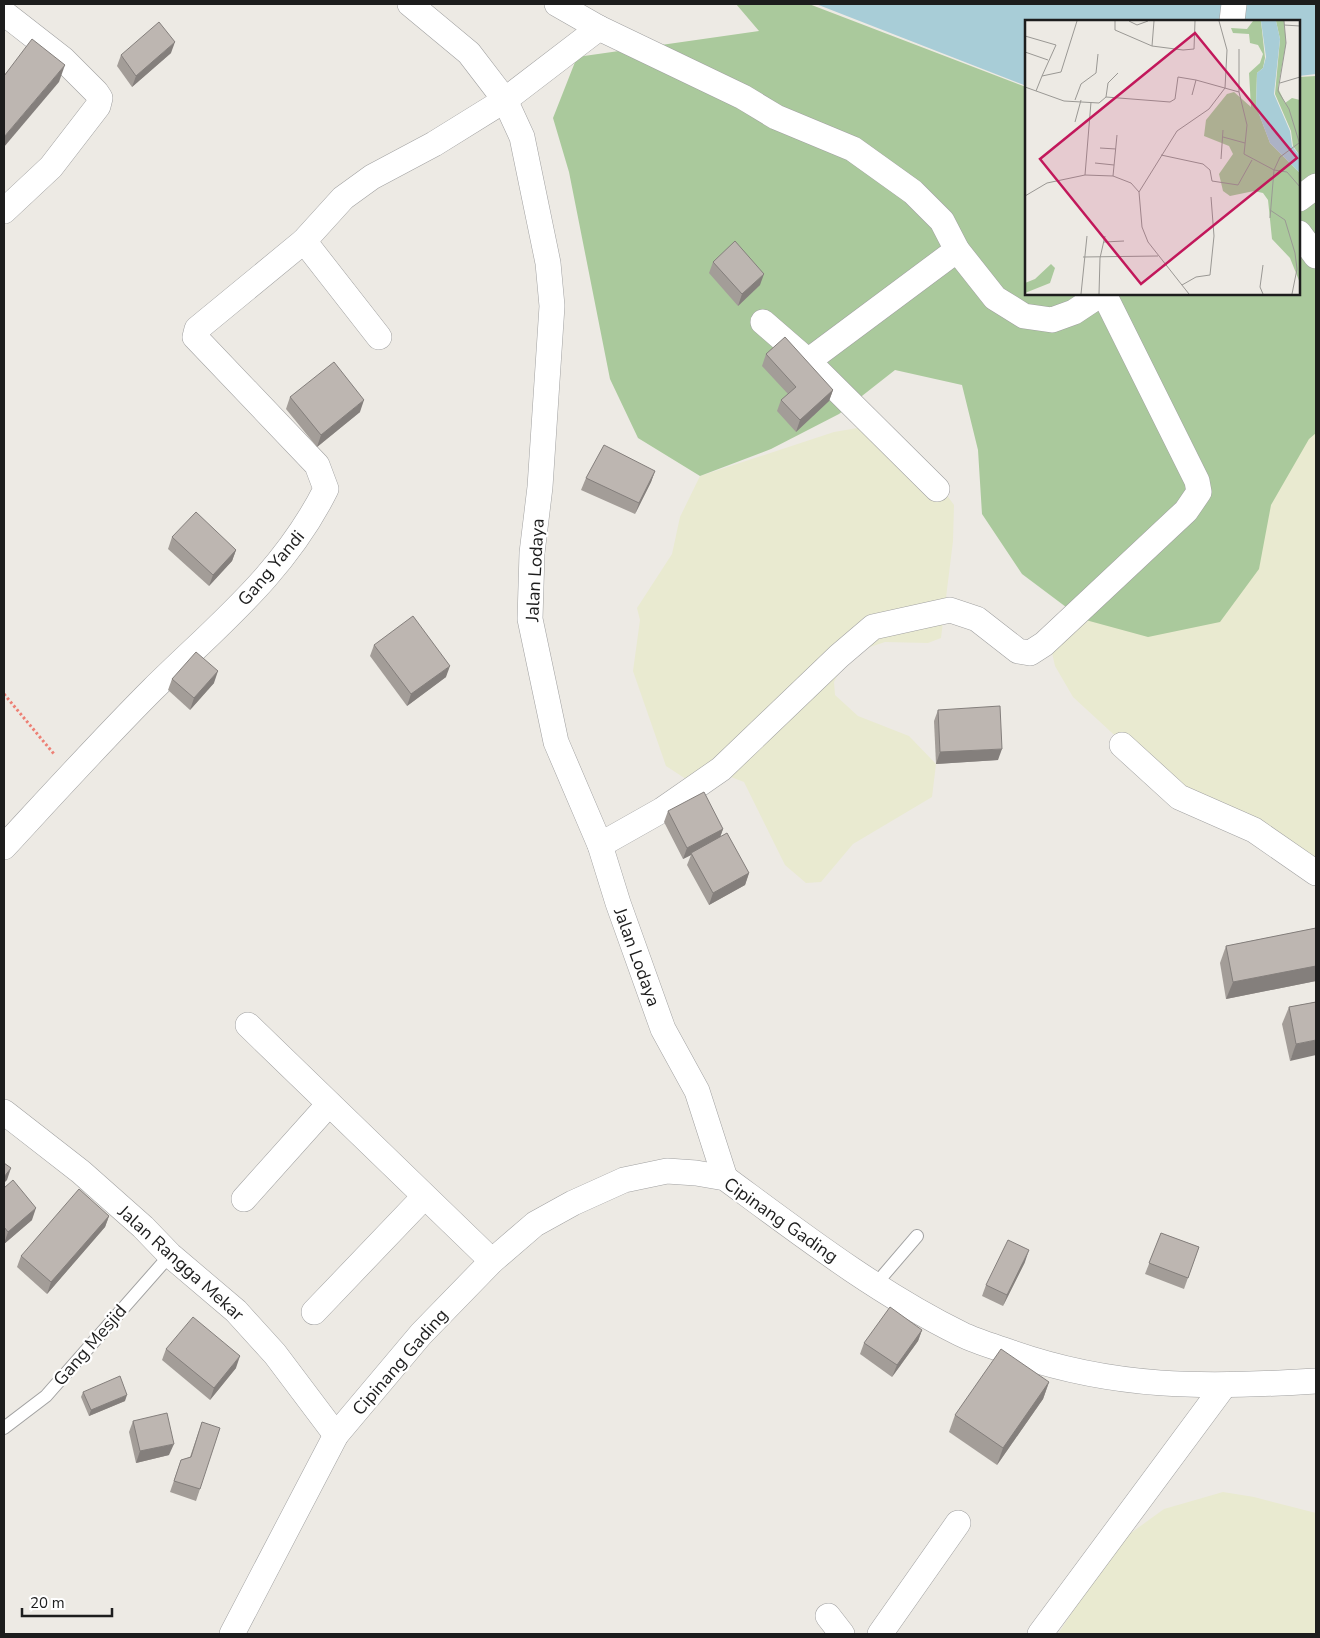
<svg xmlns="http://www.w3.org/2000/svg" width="1320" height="1638" font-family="'Nunito Sans',sans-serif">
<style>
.farmland{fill:#e9ead0}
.forest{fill:#aac99c}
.water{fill:#a8cdd7}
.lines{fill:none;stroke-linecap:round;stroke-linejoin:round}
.service-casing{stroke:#a1a1a1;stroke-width:14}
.minor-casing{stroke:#a1a1a1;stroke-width:26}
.path{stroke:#ed8075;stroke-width:3;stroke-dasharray:2.5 2.5;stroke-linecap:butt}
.service{stroke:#fff;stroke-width:12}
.minor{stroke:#fff;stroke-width:25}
.wall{fill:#a39d98}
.shaded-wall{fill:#847f7c}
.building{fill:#bdb6b1;stroke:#847f7c}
.labels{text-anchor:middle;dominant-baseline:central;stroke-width:4.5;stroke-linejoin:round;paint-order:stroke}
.street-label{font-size:18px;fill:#1d1d1d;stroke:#fff}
.inset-road{fill:none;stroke:#9a9894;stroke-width:1}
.view{fill:#c2185b;fill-opacity:0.15;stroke:#c2185b;stroke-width:2.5}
.inset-edge{fill:none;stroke:#1d1d1d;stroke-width:2.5}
</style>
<rect width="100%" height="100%" fill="#edeae4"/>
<!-- farmland -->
<g class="farmland">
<path d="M1316 253V865L1206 806 1136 755 1073 697 1055 666 1050 644 1299 294Z"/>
<path d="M881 424 938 483 954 505 953 541 941 638 928 643 885 642 858 651 846 658 834 682 835 695 858 716 909 736 936 764 932 797 853 844 821 882 806 883 785 865 744 782 731 777 689 781 666 766 633 671 640 620 637 608 672 554 680 517 700 476 834 432Z"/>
<path d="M1223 1492 1254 1497 1316 1513V1634H1058L1092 1581 1124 1538 1164 1509Z"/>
</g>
<!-- forest -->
<path class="forest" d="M736 4H809L1026 87V294H1299V77L1316 76V433L1309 439 1271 505 1259 569 1220 622 1148 637 1082 619 1022 574 982 514 978 450 962 385 895 370 839 414 771 449 700 476 638 438 610 379 569 172 553 118 577 57 759 31Z"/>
<!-- water -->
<path class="water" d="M816 4H1316V74L1299 76V21H1026V86L1024 85Z"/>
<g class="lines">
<!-- service casing -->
<g class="service-casing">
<g id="service">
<path d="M875 1285 917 1236"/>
<path d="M4 1428 46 1396 170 1255"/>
</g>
</g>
<!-- minor casing -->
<g class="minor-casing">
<g id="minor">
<path d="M410 4 469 53 505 100 522 137 548 263 552 306 540 487 532 553 530 619 556 742 600 845 618 903 663 1029 697 1091 725 1178"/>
<path d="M557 4 599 28"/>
<path d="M4 13 63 59 96 92 100 98 98 106 51 167 4 211"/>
<path d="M1232 21 1234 4"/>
<path d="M1299 199 1316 186"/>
<path d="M1299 233 1316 256"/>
<path d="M763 322 808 361 937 489"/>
<path d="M379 337 304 241 343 198 372 177 434 144 505 100 599 28 743 97 776 117 853 149 913 192 942 221 957 250 995 298 1024 316 1052 320 1074 312 1101 294"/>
<path d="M808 361 957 250"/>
<path d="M1122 745 1179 797 1254 830 1316 873"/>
<path d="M600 845 662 810 721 769 839 656 873 627 950 610 977 619 1018 651 1030 653 1044 644 1186 511 1199 492 1197 481 1104 294"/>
<path d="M4 847C53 794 102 740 153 689 219 624 284 573 326 489L317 465 195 337 197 329 304 241"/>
<path d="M248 1025 492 1261"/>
<path d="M4 1112 81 1172 143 1227 170 1255 236 1311 275 1354 336 1435"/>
<path d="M244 1199 329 1104"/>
<path d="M314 1312 424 1197"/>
<path d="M828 1616 842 1634"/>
<path d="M232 1634 336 1435 421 1334 492 1261 535 1224 573 1203 624 1180 667 1171 696 1173 725 1178C801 1234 876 1292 961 1334 975 1341 992 1346 1007 1351 1113 1389 1206 1388 1316 1381"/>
<path d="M880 1634 958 1523"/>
<path d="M1040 1634 1223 1387"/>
</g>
</g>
<!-- path -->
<path class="path" d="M4 694 54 754"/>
<!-- service -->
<use href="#service" class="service"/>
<!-- minor -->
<use href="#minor" class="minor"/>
</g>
<!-- wall -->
<g class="wall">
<path d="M171 53 132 87 117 66 121 55Z"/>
<path d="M713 262 760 285 738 306 709 273Z"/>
<path d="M766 354 833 390 829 401 796 432 777 411 781 400 788 394 762 366Z"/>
<path d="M290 397 360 412 317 447 286 409Z"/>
<path d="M655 471 651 482 635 514 581 490 586 478Z"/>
<path d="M172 537 236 550 232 561 209 586 168 549Z"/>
<path d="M374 645 446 677 407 706 370 656Z"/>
<path d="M172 679 214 683 190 710 168 690Z"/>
<path d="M938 710 998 760 936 764 934 721Z"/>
<path d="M668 811 723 829 720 837 749 873 745 885 709 905 687 865 691 855 683 859 664 822Z"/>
<path d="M1316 928V981L1226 999 1220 963 1226 946Z"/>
<path d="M1316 1002 1290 1061 1282 1024 1289 1007Z"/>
<path d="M4 1188 32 1220 4 1244Z"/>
<path d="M109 1216 105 1227 47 1294 17 1267 21 1256Z"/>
<path d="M1161 1233 1199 1247 1184 1289 1145 1274Z"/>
<path d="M1025 1262 1003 1306 982 1296 986 1285Z"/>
<path d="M922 1330 918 1341 892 1377 860 1354 864 1343Z"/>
<path d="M166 1349 236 1368 210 1400 162 1360Z"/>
<path d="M1049 1382 1043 1399 997 1465 949 1432 955 1415Z"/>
<path d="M83 1392 125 1401 89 1416 81 1397Z"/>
<path d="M133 1421 169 1455 136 1463 129 1432Z"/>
<path d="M202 1422 200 1489 196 1501 170 1492 181 1460 190 1457Z"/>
</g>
<!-- shaded-wall -->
<g class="shaded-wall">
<path d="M175 42 171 53 132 87 136 76Z"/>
<path d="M65 65 59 82 4 147V137Z"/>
<path d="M764 274 760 285 738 306 742 294Z"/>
<path d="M833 390 829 401 796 432 800 420Z"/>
<path d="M364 400 360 412 317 447 321 435Z"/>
<path d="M655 471 651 482 635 514 639 503Z"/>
<path d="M236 550 232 561 209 586 213 575Z"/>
<path d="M450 666 446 677 407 706 411 694Z"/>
<path d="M218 671 214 683 190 710 194 698Z"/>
<path d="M1002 749 998 760 936 764 940 752Z"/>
<path d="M723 829 719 840 691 853V855L683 859 687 848Z"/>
<path d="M749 873 745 885 709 905 713 893Z"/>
<path d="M1316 966V981L1226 999 1233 982Z"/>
<path d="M1316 1040V1055L1290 1061 1296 1044Z"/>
<path d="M11 1168 7 1180 4 1183V1177Z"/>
<path d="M36 1208 32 1220 4 1244 8 1232Z"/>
<path d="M109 1216 105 1227 47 1294 51 1282Z"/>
<path d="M1029 1250 1025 1262 1003 1306 1007 1295Z"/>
<path d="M922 1330 918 1341 892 1377 897 1365Z"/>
<path d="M240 1356 236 1368 210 1400 214 1388Z"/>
<path d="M1049 1382 1043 1399 997 1465 1003 1448Z"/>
<path d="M127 1395 125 1401 89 1416 91 1410Z"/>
<path d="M174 1444 169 1455 136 1463 140 1451Z"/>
</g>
<!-- building -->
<g class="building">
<path d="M159 22 175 42 136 76 121 55Z"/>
<path d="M32 39 65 65 4 137V76Z"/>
<path d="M735 241 764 274 742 294 713 262Z"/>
<path d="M785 337 833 390 800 420 781 400 796 387 766 354Z"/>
<path d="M334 362 364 400 321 435 290 397Z"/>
<path d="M604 445 655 471 639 503 586 478Z"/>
<path d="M196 512 236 550 213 575 172 537Z"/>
<path d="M413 616 450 666 411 694 374 645Z"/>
<path d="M196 652 218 671 194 698 172 679Z"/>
<path d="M1000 706 1002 749 940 752 938 710Z"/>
<path d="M704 792 723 829 687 848 668 811Z"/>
<path d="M727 833 749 873 713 893 691 853Z"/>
<path d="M1316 928V966L1233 982 1226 946Z"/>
<path d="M1316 1002V1040L1296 1044 1289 1007Z"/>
<path d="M4 1163 11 1168 4 1177Z"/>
<path d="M13 1180 36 1208 8 1232 4 1227V1188Z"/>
<path d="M79 1189 109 1216 51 1282 21 1256Z"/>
<path d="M1161 1233 1199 1247 1188 1278 1149 1263Z"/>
<path d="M1008 1240 1029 1250 1007 1295 986 1285Z"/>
<path d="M890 1307 922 1330 897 1365 864 1343Z"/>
<path d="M193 1317 240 1356 214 1388 166 1349Z"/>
<path d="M1001 1349 1049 1382 1003 1448 955 1415Z"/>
<path d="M120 1376 127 1395 91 1410 83 1392Z"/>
<path d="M167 1413 174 1444 140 1451 133 1421Z"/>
<path d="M202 1422 220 1428 200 1489 174 1481 181 1460 191 1457Z"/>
</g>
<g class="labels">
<!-- street labels -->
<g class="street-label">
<text transform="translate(271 568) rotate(-50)">Gang Yandi</text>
<text transform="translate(535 570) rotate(-87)">Jalan Lodaya</text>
<text transform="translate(637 957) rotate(70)">Jalan Lodaya</text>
<text transform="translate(781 1220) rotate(35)">Cipinang Gading</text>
<text transform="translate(181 1263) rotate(42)">Jalan Rangga Mekar</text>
<text transform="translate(90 1345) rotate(-49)">Gang Mesjid</text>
<text transform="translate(400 1362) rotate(-49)">Cipinang Gading</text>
</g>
</g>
<!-- overview -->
<g transform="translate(1025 20)">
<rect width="275" height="275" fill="#edeae4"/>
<path d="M228 1H236L240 38 238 48 232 53 231 86 245 123 275 153V263L265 238 247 219 243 180 238 173 229 171 205 176 198 171 194 154 208 134 204 126 179 116 181 100 202 74 209 72 226 87 224 53 235 43 238 34 233 25 225 23 224 14 208 13 206 8 222 9ZM251 1H259L261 23 253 68 260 83 267 78 275 80V136L268 126 266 111 250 74 255 19ZM26 244 30 248 25 263 0 273V263L10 259Z" fill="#aac99c"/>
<path d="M236 1H251L255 19 249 74 265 111 267 126 275 136V153L245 123 231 86 232 53 238 48 241 37Z" fill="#a8cdd7"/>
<path class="inset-road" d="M90 1V10L127 26 158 30 169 29 170 1M104 1 112 5 123 1M259 1 261 23 253 71 264 89 275 125M259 5 275 6M0 16 31 25 17 56M127 26 129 1M0 32 23 40M255 63 275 57M0 67 39 81 74 83 81 77 83 63 93 53M11 71 17 56 36 52 52 1M214 72V29M167 75 171 60 214 72 222 105 219 134 249 150 245 198M81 77 145 82 150 79 153 57 171 60M50 80 56 64 71 53 73 34M50 102 56 80M198 117 220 123M274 123 255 137 249 150 262 152 275 167M75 128 91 129M136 135 178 144 185 150 187 161 213 165 227 140M196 139 198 110M70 143 89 145M60 155 66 82M88 156 92 115M114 172 152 111 184 89 200 68 202 30 194 1M0 176 22 163 60 155 88 156 106 163 114 172 117 207 123 222 164 274M245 190 260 200 270 233 272 249 267 274M79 222 99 221M58 237 133 236M238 245 235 267 238 274M157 265 171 257 185 255 189 216 186 177M56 274 62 216M74 274 75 238 80 216"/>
<path class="view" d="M170 13 272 138 116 264 15 139Z"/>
<rect width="275" height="275" class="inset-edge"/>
</g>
<!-- border -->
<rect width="1320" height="1638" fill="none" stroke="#1d1d1d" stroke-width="10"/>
<!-- scale -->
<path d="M22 1608v8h90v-8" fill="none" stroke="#1d1d1d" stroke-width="2.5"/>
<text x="30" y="1608" font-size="15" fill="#1d1d1d" stroke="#ffffff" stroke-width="4" paint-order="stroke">20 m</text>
</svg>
